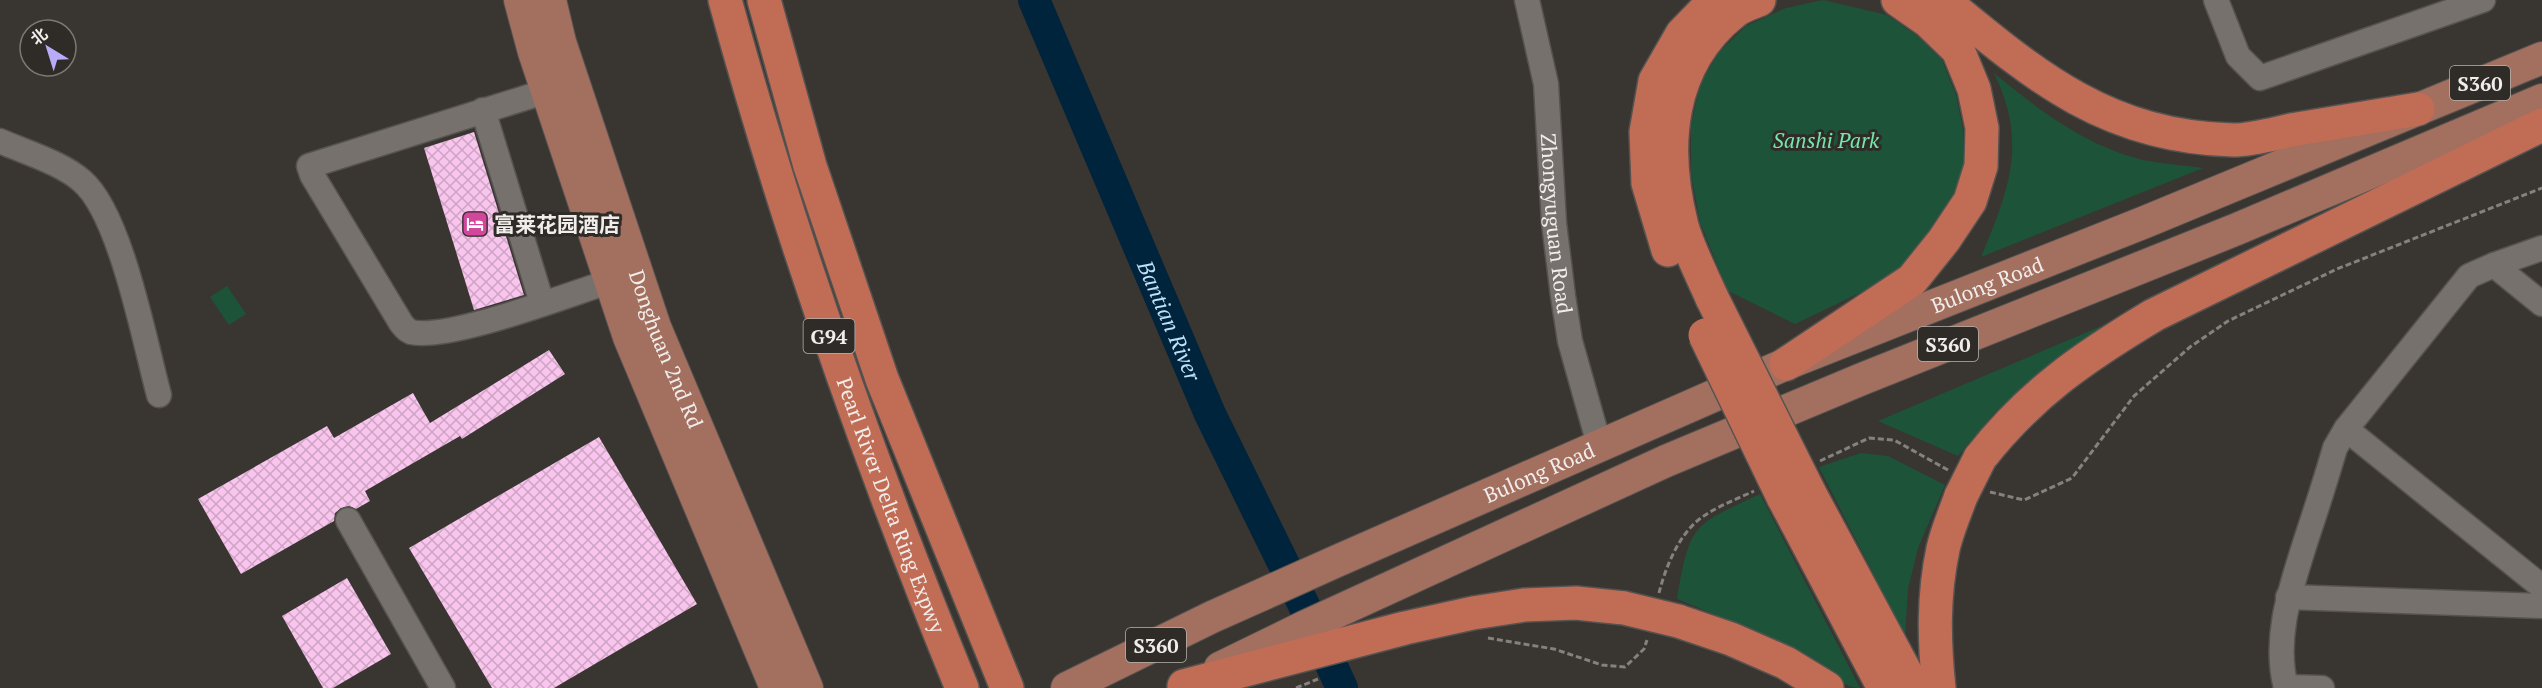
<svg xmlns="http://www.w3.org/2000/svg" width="2542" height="688" font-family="'PT Serif','Noto Sans SC',serif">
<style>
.green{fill:#1d5439}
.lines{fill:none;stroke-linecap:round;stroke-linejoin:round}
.river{stroke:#00243c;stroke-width:32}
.building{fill:url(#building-cross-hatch)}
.minor-casing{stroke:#565250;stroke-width:27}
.major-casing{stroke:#565250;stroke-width:34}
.highway-casing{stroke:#565250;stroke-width:36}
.path{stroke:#84817e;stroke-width:3;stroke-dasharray:6 3;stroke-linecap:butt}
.minor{stroke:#76716c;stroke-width:24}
.major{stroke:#a36f5f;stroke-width:32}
.highway{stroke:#c16d56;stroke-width:33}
.highway-bridge-casing{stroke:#565250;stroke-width:36;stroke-linecap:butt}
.highway-bridge{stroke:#c16d56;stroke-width:33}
.labels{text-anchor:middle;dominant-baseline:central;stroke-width:6;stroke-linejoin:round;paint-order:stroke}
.shield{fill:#2f2b27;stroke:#b6b3b0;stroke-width:1.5}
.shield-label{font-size:20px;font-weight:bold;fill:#f0edeb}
.park-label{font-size:21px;font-style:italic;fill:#76e6ad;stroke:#2f2b27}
.street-label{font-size:21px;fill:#f0edeb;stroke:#2f2b27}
.poi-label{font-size:21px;font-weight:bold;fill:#f0edeb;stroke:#2f2b27;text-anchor:start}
.water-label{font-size:22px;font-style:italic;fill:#bee1fc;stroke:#2f2b27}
</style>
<defs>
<pattern id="building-cross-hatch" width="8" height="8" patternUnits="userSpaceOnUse" patternTransform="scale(1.5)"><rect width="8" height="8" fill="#f9c4ed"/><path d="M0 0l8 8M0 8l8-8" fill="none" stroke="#cda5c3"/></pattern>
</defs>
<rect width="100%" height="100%" fill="#393531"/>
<!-- green -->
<g class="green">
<path d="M1823 0 1887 15 1916 35 1942 60 1956 95 1963 130V164L1954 193 1930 229 1900 267 1872 287 1795 324 1728 291 1700 222 1691 174V125L1700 85 1718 53 1746 26 1786 8Z"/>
<path d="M1994 73C2040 111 2084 145 2143 160 2163 164 2183 165 2203 168L1981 257C2009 190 2028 142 1994 73Z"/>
<path d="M227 286 246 314 229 325 210 297Z"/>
<path d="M2118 319 2044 370 1996 411 1958 456 1878 421Z"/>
<path d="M1861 453 1888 456 1945 485 1918 548 1908 589 1905 636 1819 467Z"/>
<path d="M1760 494 1860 688C1843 688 1827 669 1812 661 1769 636 1723 618 1677 599 1690 523 1692 526 1760 494Z"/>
</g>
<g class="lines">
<!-- river -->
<g class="river">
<path id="s1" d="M1034 0 1210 414 1319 636"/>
<path d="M1328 658 1342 688"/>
</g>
</g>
<!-- building -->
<g class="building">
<path d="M474 132 524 295 474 310 424 148Z"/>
<path d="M549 350 565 374 462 439 460 436 365 491 370 501 356 509 349 506 341 508 335 513 334 521 241 574 198 499 327 426 334 438 413 393 430 423Z"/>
<path d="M599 437 697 604 554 688H492L409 548Z"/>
<path d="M347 578 391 654 333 688H323L282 616Z"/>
</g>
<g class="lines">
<!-- minor casing -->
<g class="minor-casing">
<g id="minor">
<path id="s2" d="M1527 0 1546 84 1554 223 1563 296 1570 341 1599 444"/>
<path d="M2216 0 2238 56 2260 78 2483 0"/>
<path d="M547 91 309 166 312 175 401 323C404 327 406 330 411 332 448 341 570 294 611 281"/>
<path d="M483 110 542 303"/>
<path d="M0 141C25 152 62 163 82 181 121 214 145 344 159 395"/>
<path d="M2494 265 2542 304"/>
<path d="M2346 429 2542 587"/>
<path d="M348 520 443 688"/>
<path d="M2288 597 2542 606"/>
<path d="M2286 687 2322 688"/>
<path d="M2286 688C2273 637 2291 588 2306 540 2316 510 2326 479 2335 448L2346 429 2469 276 2494 265 2542 248"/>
</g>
</g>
<!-- major casing -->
<g class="major-casing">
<g id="major">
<path d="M520 0 534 52 629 337 776 688"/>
<path id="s3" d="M550 0 560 42 655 327 807 688"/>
<path d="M1220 668 1306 626 1666 461 1862 379 2237 229 2542 100"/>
<path id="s4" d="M1067 688 1212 617 1337 561 1786 364 2145 222 2542 58"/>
</g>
</g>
<!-- highway casing -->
<g class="highway-casing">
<g id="highway">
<path id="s5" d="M725 0C789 234 870 463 962 688"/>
<path d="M764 0 810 166 882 379 1007 688"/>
<path d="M1943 0C2035 76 2107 137 2233 140 2252 140 2273 134 2291 130 2334 123 2376 116 2418 109"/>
<path d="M1668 250 1648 183 1646 132 1655 81 1682 34 1714 1"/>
<path d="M1712 298C1702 275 1689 250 1682 226 1662 148 1667 65 1734 12 1741 6 1751 3 1759 0"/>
<path d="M1786 364 1912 280 1944 240 1970 201 1981 166 1982 128 1974 89 1958 50 1928 21 1898 0"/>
<path d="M1980 458C2031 393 2084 357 2154 315L2542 125"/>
<path d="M1809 492 1914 688"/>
<path d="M1783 497 1884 688"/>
<path d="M1678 621 1731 639 1786 663 1827 688"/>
<path d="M1184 686 1405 628 1473 613 1524 605 1576 603 1624 608"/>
<path d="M1939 688C1934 641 1933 596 1943 549 1947 531 1955 513 1961 496"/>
</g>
</g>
<!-- path -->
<g class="path">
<path d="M1820 461 1869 438 1894 440 1948 470"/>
<path d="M1990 492 2024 500 2072 478 2134 396 2190 347 2228 321 2337 269 2542 188"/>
<path d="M1659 593C1665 569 1677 539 1696 522 1712 508 1735 500 1754 491"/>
<path d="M1488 638 1554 649 1602 665 1625 667 1644 649 1647 640"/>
<path d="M1296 688 1318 679"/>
</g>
<!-- minor -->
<use href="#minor" class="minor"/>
<!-- major -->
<use href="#major" class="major"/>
<!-- highway -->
<use href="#highway" class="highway"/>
<!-- highway-bridge casing -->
<g class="highway-bridge-casing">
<g id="highway-bridge">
<path d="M1712 298 1809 492"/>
<path d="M1705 335 1783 497"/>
<path d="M1961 496 1980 458"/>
<path d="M1624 608 1678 621"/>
</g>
</g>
<!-- highway-bridge -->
<use href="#highway-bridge" class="highway-bridge"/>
</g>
<!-- icons -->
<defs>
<g id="hotel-square" transform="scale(1.35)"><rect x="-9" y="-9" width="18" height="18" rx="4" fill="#d1479c" stroke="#2f2b27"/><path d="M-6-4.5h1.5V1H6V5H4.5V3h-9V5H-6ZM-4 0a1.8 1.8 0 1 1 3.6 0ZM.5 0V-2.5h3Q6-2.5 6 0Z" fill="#fff"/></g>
</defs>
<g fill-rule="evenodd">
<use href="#hotel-square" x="475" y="224"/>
</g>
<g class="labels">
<!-- shield labels -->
<g class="shield">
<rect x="2450" y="66" width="60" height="34" rx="4.5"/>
<rect x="803.5" y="319" width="51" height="34" rx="4.5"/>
<rect x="1918" y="327" width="60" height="34" rx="4.5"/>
<rect x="1126" y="628" width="60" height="34" rx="4.5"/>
</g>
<g class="shield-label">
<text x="2480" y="83">S360</text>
<text x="829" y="336">G94</text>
<text x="1948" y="344">S360</text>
<text x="1156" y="645">S360</text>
</g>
<!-- park labels -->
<g class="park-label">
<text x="1826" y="140">Sanshi Park</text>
</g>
<!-- street labels -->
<g class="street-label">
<text stroke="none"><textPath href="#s2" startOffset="226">Zhongyuguan Road</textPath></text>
<text stroke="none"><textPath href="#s4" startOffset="1005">Bulong Road</textPath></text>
<text stroke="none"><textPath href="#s3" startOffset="368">Donghuan 2nd Rd</textPath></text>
<text stroke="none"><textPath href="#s4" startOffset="519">Bulong Road</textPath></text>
<text stroke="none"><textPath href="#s5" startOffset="532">Pearl River Delta Ring Expwy</textPath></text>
</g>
<!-- poi labels -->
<g class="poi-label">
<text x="494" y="224">富莱花园酒店</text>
</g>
<!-- water labels -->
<g class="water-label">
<text stroke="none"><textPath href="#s1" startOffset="348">Bantian River</textPath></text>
</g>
</g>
<!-- north arrow -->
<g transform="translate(48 48) rotate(322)"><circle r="28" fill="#2f2b27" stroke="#7c7975" stroke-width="1.5"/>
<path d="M0-4.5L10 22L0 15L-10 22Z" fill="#b8abf7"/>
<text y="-9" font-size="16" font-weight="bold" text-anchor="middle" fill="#f0edeb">北</text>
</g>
</svg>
